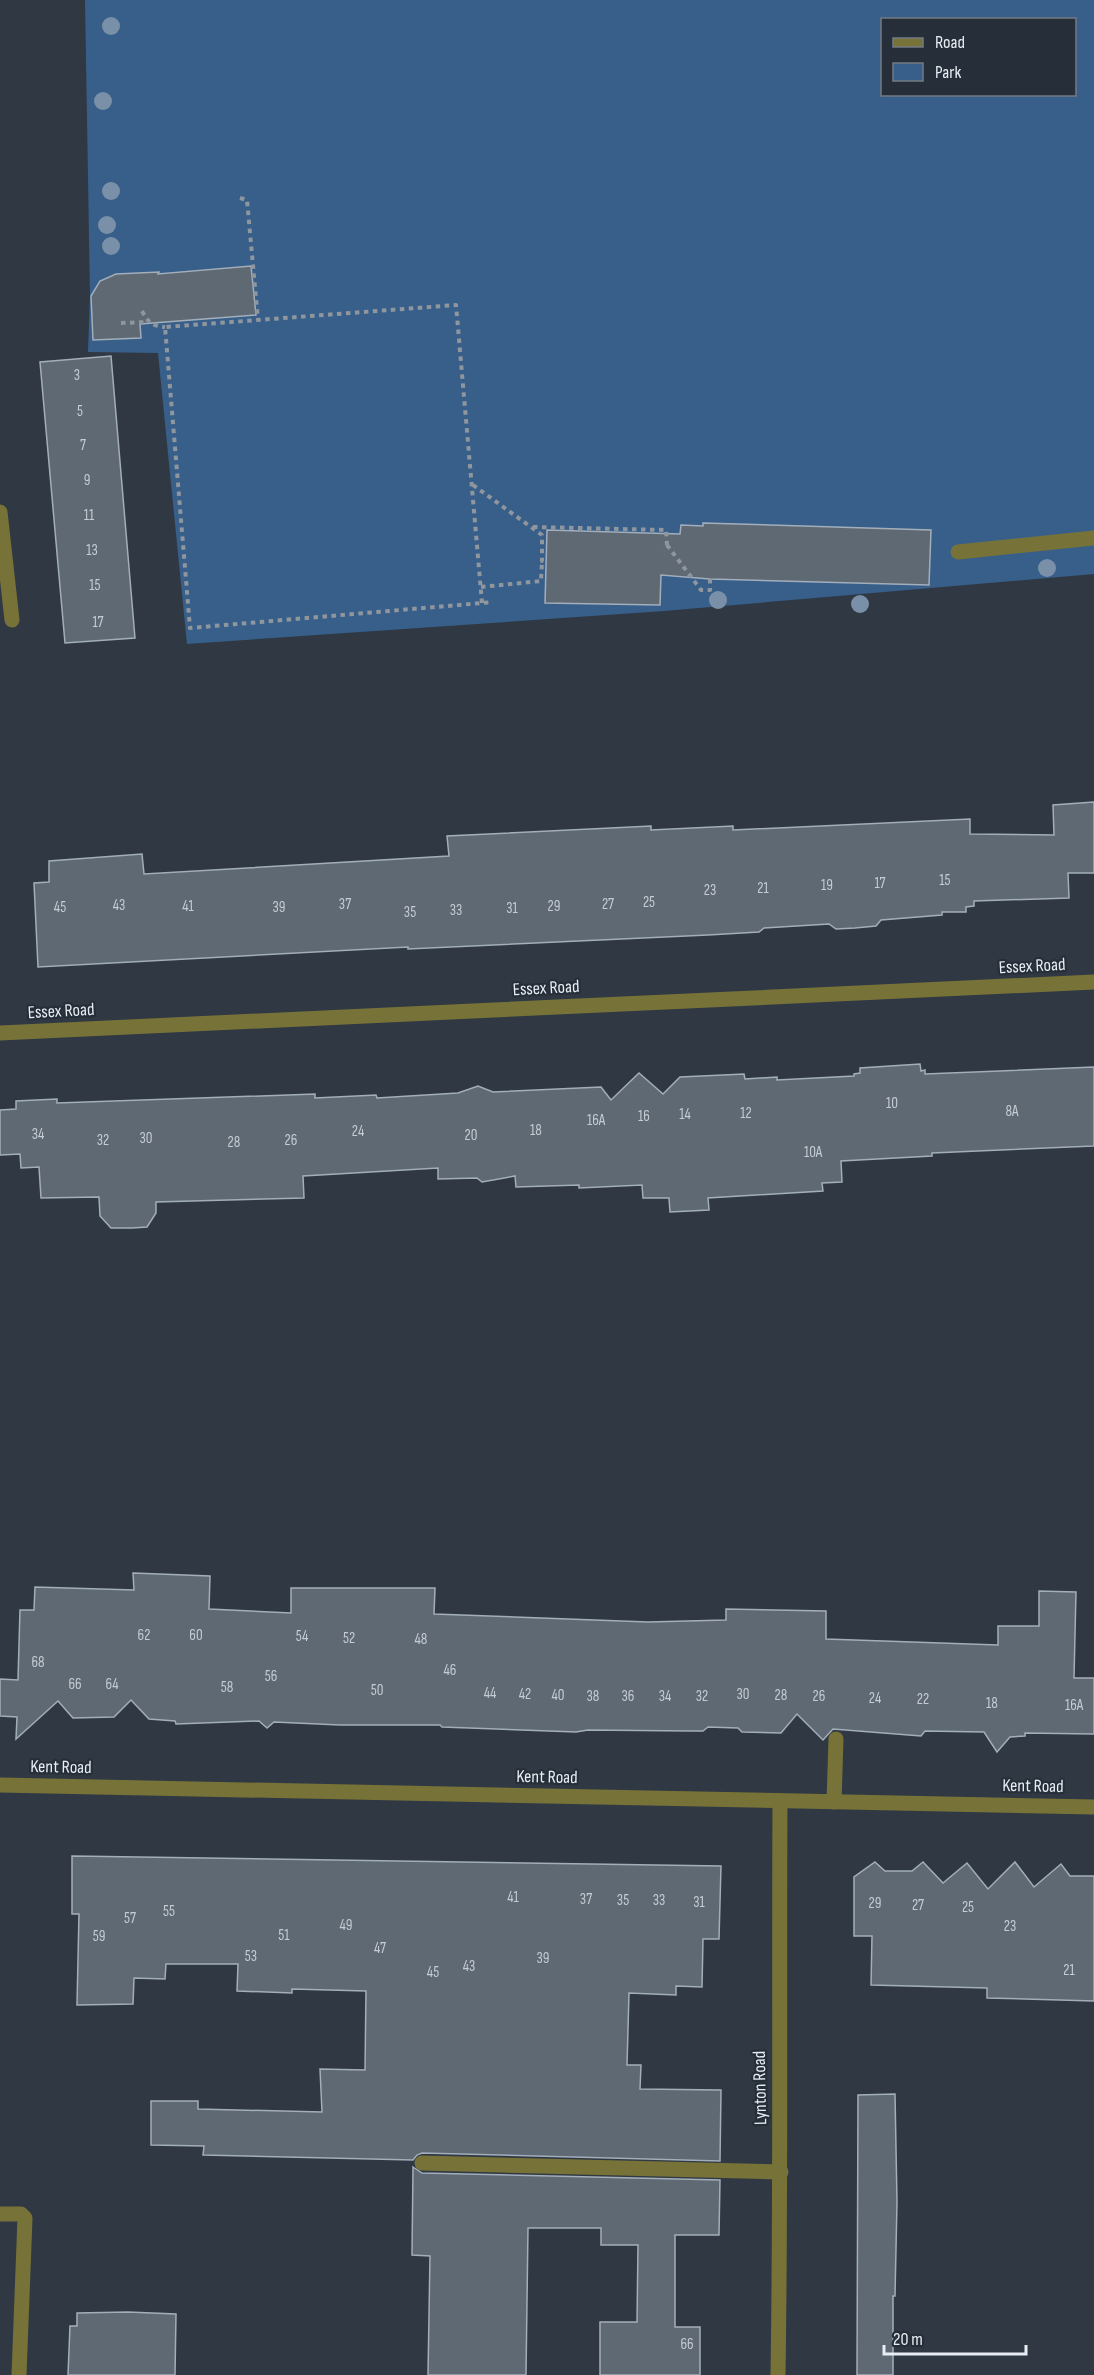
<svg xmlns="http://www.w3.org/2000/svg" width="1094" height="2375" font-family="'Sofia Sans Condensed',sans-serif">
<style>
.green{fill:#375f8a;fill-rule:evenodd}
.building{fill:#5e6974;stroke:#a3aebb;stroke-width:1.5}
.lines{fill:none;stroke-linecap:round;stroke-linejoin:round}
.path{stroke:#8f969e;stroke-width:4;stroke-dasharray:4.5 4.5;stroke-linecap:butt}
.service{stroke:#777338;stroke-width:15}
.minor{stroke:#777338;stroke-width:15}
.tree{fill:#7a90a8}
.labels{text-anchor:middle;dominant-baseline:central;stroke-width:4.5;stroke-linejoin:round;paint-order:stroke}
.number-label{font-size:15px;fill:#c5ccd3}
.street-label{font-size:18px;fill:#e7edf3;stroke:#262f39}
</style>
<rect width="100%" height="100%" fill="#303943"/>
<!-- green -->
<path class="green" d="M85 0H1094V574L664 611 187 644 158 353 88 352 90 295ZM882 20H1074V94H882Z"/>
<!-- building -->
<g class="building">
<path d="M251 266 256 315 140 324 141 338 93 340 91 296 100 281 116 274 159 272 158 274Z"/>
<path d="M111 356 135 638 65 643 40 362Z"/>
<path d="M703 523 931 530 929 585 710 579 661 575 660 605 545 603 547 530 680 534 681 525 703 526Z"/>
<path d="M1094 802V873H1068L1069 898 974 901V906L966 907V912H942V915L881 920 876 926 855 928 836 929 829 924 764 928 759 932 708 935 408 949V947L38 967 34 883 49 882V861L142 854 144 874 449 856 447 836 651 826V830L733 826V830L970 819V834L1054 835 1053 805Z"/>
<path d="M920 1064 921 1071 925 1070V1074L1094 1067V1146L932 1153V1156L841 1161 842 1182 822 1183 823 1191 708 1198 709 1210 670 1212 669 1198H643L642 1185 579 1188V1185L516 1187 515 1176 482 1182 477 1178 438 1179V1168L303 1176 304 1198 156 1202V1213L147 1227 132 1228H111L100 1216 99 1197 41 1198 39 1167 21 1168 20 1154 0 1155V1110L16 1109V1101L57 1099V1103L315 1094V1098L376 1095 377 1098 458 1093 478 1086 493 1092 601 1087 611 1100 639 1073 663 1094 680 1077 744 1074 745 1079 777 1077V1080L854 1076V1074L860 1073V1068Z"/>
<path d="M133 1573 210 1576 209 1609 291 1613V1588H435L434 1614 648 1622 726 1620V1609L826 1611V1639L998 1645V1626H1039V1591L1076 1592 1074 1678H1094V1734L1025 1733V1736L1010 1737 997 1752 984 1732 925 1731 921 1736 833 1729 823 1740 797 1714 781 1733 742 1732 738 1728 708 1727 703 1731H690L588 1730 576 1732 442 1727 440 1725H340L274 1722 267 1728 259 1721 176 1724 175 1721 149 1719 131 1700 114 1717 73 1718 58 1701 16 1739 17 1717 0 1716V1679L18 1680 20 1610H34L35 1587 134 1590Z"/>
<path d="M72 1856 721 1866 719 1939H703L702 1987 676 1986V1995L629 1993 627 2065H641L640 2089 721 2090 720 2161 422 2153 417 2155 413 2160 203 2155 204 2146 151 2145V2101H198V2109L322 2112 320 2069 365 2070 366 1991 292 1989V1993L237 1991 238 1964H166L165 1979 134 1978 133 2004 77 2005 79 1914H72Z"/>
<path d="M875 1862 885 1871H912L923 1862 943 1883 967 1863 988 1889 1015 1862 1034 1887 1061 1864 1070 1876H1094V2001L987 1998V1988L871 1985 872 1936H854V1877Z"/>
<path d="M895 2094 897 2202 895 2296H893V2375H857L858 2095Z"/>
<path d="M413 2167 422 2173 720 2180 719 2235H675V2327H700V2375H600V2322H637L638 2245H601V2228H528L526 2375H428L430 2256 412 2255Z"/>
<path d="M128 2312 176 2314 175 2375H68L70 2326H77V2313Z"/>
</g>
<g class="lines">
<!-- path -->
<g class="path">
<path d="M240 198 247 200 258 320"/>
<path d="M142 311C148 322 152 326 165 327"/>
<path d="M121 323 148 322"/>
<path d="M473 485 542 535V561H546"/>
<path d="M533 527 666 530 667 545H662"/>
<path d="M667 545 701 590H710V579"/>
<path d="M481 587 541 581 542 561"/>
<path d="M482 603 456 305 165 327 190 628 482 603 493 602"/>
</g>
<!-- service -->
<g class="service">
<path d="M958 552 1094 538"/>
<path d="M834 1802 836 1739"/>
<path d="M422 2163 781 2172"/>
<path d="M0 2214H21L25 2218 19 2375"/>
</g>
<!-- minor -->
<g class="minor">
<path d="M0 512 12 620"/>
<path d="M0 1033 1094 982"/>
<path d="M0 1785 1094 1807"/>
<path d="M778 2375C781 2184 779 1992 780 1801"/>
</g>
</g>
<!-- trees -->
<g class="tree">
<circle cx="111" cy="26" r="9"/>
<circle cx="103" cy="101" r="9"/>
<circle cx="111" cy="191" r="9"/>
<circle cx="107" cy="225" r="9"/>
<circle cx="111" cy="246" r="9"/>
<circle cx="1047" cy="568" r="9"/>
<circle cx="718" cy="600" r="9"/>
<circle cx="860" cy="604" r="9"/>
</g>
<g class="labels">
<!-- number labels -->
<g class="number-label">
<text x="77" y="375">3</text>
<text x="80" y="411">5</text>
<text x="83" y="445">7</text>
<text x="87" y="480">9</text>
<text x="89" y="515">11</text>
<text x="92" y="550">13</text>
<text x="95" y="585">15</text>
<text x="98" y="622">17</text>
<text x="945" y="880">15</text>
<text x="880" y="883">17</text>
<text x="827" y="885">19</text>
<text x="763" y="888">21</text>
<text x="710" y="890">23</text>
<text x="649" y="902">25</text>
<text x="345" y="904">37</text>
<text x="608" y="904">27</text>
<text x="119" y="905">43</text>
<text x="188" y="906">41</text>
<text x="554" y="906">29</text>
<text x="60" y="907">45</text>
<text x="279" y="907">39</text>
<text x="512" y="908">31</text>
<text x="456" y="910">33</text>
<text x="410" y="912">35</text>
<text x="892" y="1103">10</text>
<text x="1012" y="1111">8A</text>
<text x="746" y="1113">12</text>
<text x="685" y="1114">14</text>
<text x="644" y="1116">16</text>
<text x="596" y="1120">16A</text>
<text x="536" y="1130">18</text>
<text x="358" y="1131">24</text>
<text x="38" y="1134">34</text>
<text x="471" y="1135">20</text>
<text x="146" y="1138">30</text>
<text x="103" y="1140">32</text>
<text x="291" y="1140">26</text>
<text x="234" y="1142">28</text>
<text x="813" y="1152">10A</text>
<text x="144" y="1635">62</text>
<text x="196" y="1635">60</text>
<text x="302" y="1636">54</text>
<text x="349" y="1638">52</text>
<text x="421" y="1639">48</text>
<text x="38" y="1662">68</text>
<text x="450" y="1670">46</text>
<text x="271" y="1676">56</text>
<text x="75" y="1684">66</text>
<text x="112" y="1684">64</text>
<text x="227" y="1687">58</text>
<text x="377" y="1690">50</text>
<text x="490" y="1693">44</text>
<text x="525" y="1694">42</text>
<text x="743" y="1694">30</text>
<text x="558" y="1695">40</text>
<text x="781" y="1695">28</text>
<text x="593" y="1696">38</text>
<text x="628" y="1696">36</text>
<text x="665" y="1696">34</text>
<text x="702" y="1696">32</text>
<text x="819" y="1696">26</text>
<text x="875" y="1698">24</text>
<text x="923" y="1699">22</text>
<text x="992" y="1703">18</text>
<text x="1074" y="1705">16A</text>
<text x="513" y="1897">41</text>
<text x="586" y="1899">37</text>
<text x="623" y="1900">35</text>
<text x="659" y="1900">33</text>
<text x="699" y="1902">31</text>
<text x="875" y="1903">29</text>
<text x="918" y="1905">27</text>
<text x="968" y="1907">25</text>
<text x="169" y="1911">55</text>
<text x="130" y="1918">57</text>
<text x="346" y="1925">49</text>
<text x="1010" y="1926">23</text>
<text x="284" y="1935">51</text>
<text x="99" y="1936">59</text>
<text x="380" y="1948">47</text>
<text x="251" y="1956">53</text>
<text x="543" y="1958">39</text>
<text x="469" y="1966">43</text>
<text x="1069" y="1970">21</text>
<text x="433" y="1972">45</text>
<text x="687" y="2344">66</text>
</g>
<!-- street labels -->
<g class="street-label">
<text transform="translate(1032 966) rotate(-3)">Essex Road</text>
<text transform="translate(546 988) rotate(-3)">Essex Road</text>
<text transform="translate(61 1011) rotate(-3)">Essex Road</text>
<text transform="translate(61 1767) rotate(1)">Kent Road</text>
<text transform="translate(547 1777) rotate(1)">Kent Road</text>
<text transform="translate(1033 1786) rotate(1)">Kent Road</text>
<text transform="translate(760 2088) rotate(-91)">Lynton Road</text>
</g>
</g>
<!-- legend -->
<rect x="881" y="18" width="195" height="78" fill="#262f39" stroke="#737b83" stroke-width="1.5"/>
<rect x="893" y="38" width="30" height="9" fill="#777338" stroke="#737b83" stroke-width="1.5"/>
<text x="935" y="48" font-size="18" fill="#e7edf3">Road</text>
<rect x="893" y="63" width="30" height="18" fill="#375f8a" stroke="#737b83" stroke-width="1.5"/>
<text x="935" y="78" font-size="18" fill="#e7edf3">Park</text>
<!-- scale -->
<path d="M884 2345v9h142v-9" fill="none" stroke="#e7edf3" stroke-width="3"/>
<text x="893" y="2345" font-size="18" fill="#e7edf3" stroke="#262f39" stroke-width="4.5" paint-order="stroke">20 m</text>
</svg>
